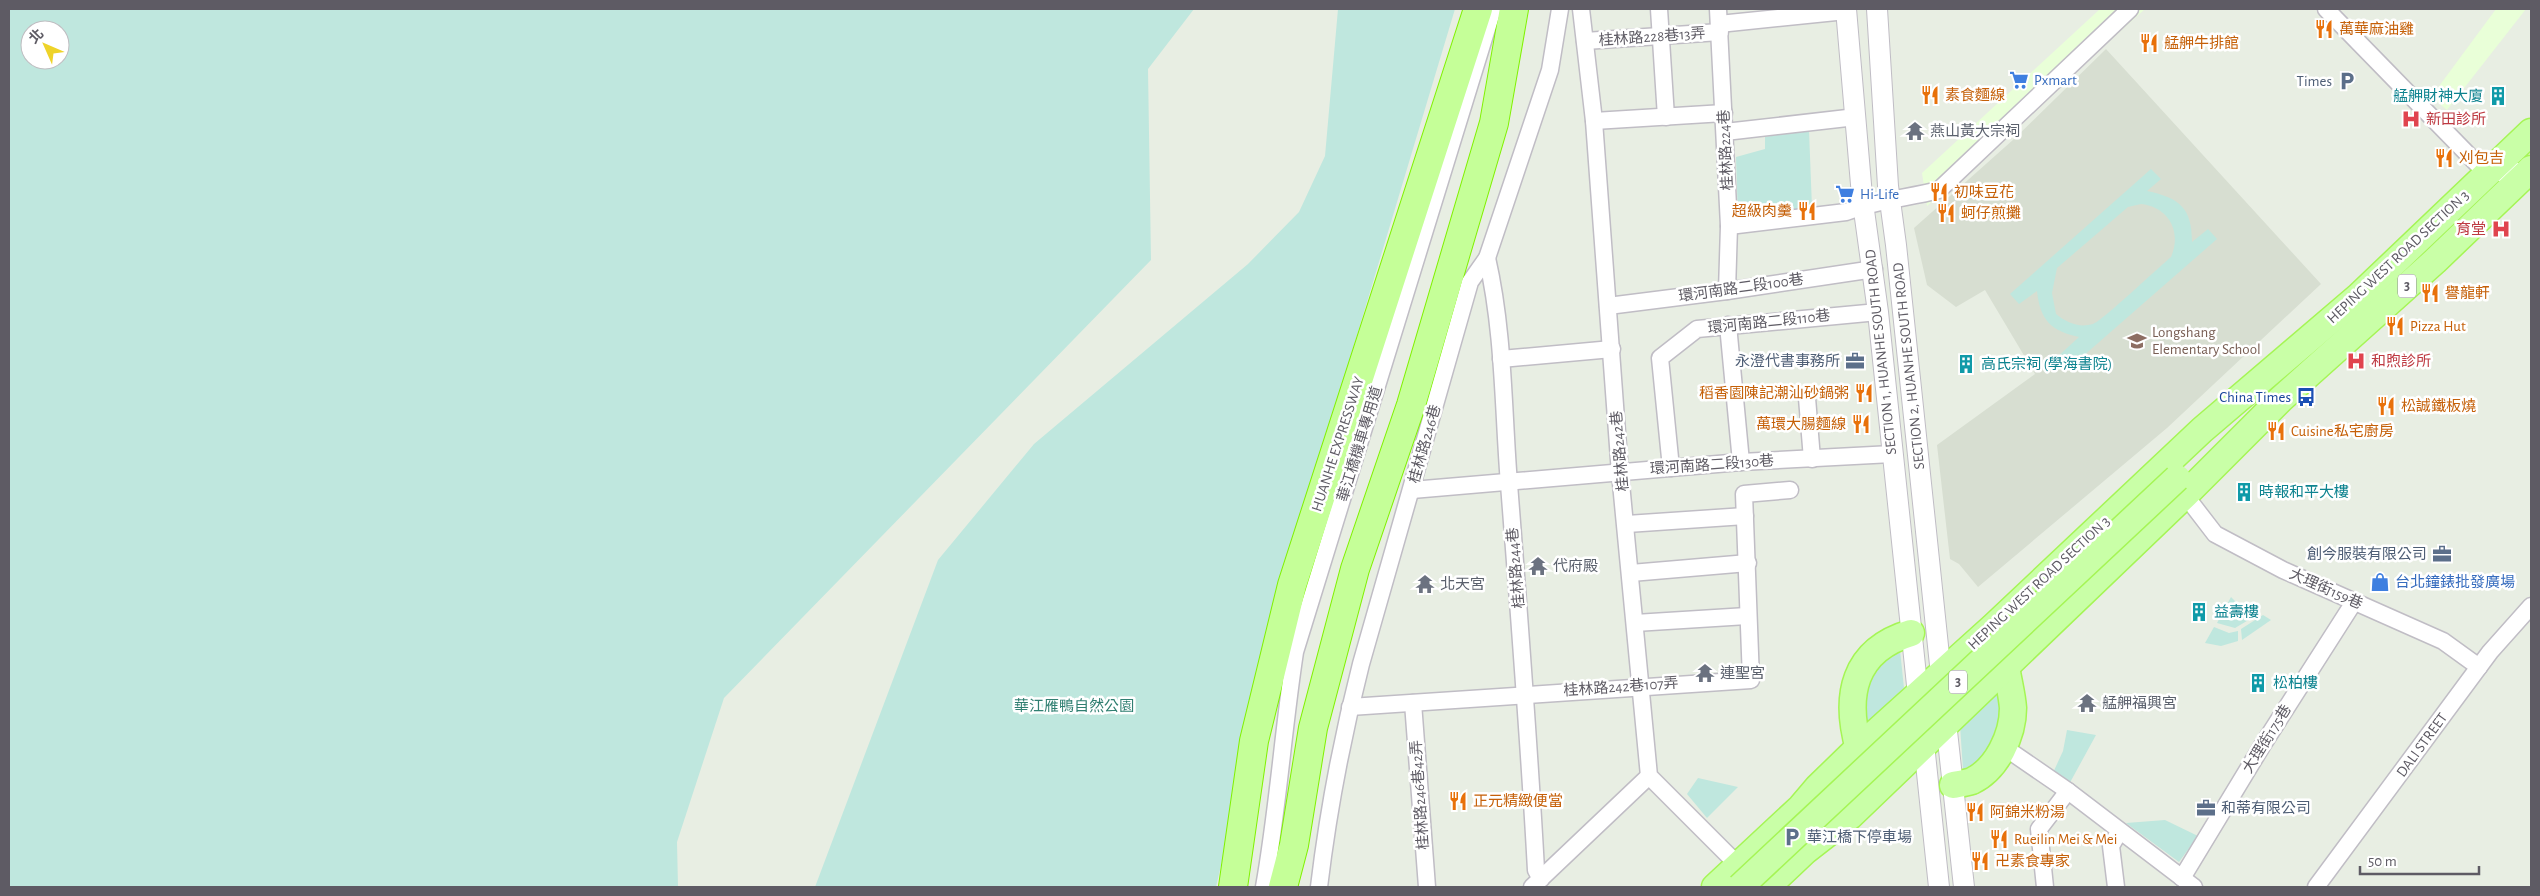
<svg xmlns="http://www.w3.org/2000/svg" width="2540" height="896" font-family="'Alegreya Sans','Noto Sans TC',sans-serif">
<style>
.commercial{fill:#e9ffd8}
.education{fill:#d7ded1}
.green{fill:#bfe7de;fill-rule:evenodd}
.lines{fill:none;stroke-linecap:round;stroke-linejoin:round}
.minor-casing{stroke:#c0bdc5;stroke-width:19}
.tertiary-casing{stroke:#c0bdc5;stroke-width:22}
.primary-casing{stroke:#a5f555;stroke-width:29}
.trunk-casing{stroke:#80f100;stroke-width:30}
.minor{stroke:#fff;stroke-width:16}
.tertiary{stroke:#fff;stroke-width:20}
.primary{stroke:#c9ffa7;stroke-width:26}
.trunk{stroke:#c5ff98;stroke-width:28}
.primary-bridge-casing{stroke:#a5f555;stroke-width:29;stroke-linecap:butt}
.primary-bridge{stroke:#c9ffa7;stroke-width:26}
.labels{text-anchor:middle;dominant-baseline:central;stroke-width:5;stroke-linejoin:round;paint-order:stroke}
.shield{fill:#fff;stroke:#8e8c92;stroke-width:1}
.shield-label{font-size:14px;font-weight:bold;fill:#5e5b64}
.food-label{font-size:15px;fill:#c56008;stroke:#fff;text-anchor:start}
.street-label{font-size:15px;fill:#5e5b64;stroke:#fff}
.shop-label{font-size:15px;fill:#366cbe;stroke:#fff;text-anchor:start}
.service-label{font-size:15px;fill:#4e5e75;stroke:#fff;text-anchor:end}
.culture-label{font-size:15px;fill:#0d838f;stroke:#fff;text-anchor:start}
.health-label{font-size:15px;fill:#be3a42;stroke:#fff;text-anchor:start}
.worship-label{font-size:15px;fill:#5b616d;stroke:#fff;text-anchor:start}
.education-label{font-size:15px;fill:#785e54;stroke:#fff;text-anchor:start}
.transit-label{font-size:15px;fill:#164399;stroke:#fff;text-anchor:end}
.park-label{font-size:15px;fill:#307f71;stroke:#fff}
</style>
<rect width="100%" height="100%" fill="#e8eee3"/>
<!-- commercial -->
<g class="commercial">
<path d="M2100 9H2145L1927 206 1922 173Z"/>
<path d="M2496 9H2526L2447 110 2431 97Z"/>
</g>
<!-- education -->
<path class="education" d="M2106 49 2321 284 2167 428 1978 587 1959 564 1950 559 1937 445 2035 374 1985 290 1956 307 1927 285 1914 228 2014 139Z"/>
<!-- green -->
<g class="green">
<path d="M9 9H1194L1148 69 1151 260 724 698 677 842 678 887H9ZM30 30H60V60H30Z"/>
<path d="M1338 9H1455L1300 525 1216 887H815L938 560 1034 444 1248 264 1299 212 1325 156Z"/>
<path d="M1809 130 1812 208 1738 218 1736 157 1765 149V137Z"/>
<path d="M2151 169 2161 179 2147 191C2180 198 2192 208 2192 242L2208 229 2217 239 2066 371 2055 359 2079 337C2051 331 2040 320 2037 291L2019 304 2010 294ZM2141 204C2169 207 2182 232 2171 257 2159 267 2102 321 2093 324 2079 328 2067 323 2056 314L2052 293 2057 268 2128 207Z"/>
<path d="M2231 597 2242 608 2254 611 2257 615 2235 628 2217 623Z"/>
<path d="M2263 615 2271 620 2242 640 2241 629Z"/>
<path d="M2214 627 2229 633 2238 631V641L2221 646 2205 643Z"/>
<path d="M1900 650 1904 688 1864 727 1858 709 1869 668Z"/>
<path d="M1994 693 2004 696 2000 740 1971 774 1963 769 1960 726Z"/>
<path d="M2067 730 2096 735 2067 788 2052 775 2063 751Z"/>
<path d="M1698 778 1738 787 1707 818 1687 794Z"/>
<path d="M2165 820 2198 836 2179 862 2126 823Z"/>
</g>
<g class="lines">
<!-- minor casing -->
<g class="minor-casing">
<g id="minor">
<path d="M1581 9 1594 121 1620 473 1649 776 1732 859"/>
<path d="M1659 9 1666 117"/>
<path d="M1718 9 1729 226 1727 291"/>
<path d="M2326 9 2487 174 2530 170"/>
<path d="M1719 24 1846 11"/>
<path d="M1585 41 1720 32"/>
<path d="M1594 121 1724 113"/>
<path d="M1725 132 1856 117"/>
<path d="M1729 226 1846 212C1876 200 1908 198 1939 190L2130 9"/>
<path d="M1487 258C1504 332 1503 409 1509 484 1519 612 1529 741 1536 870L1541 879"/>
<path d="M1608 306 1727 291 1874 269"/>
<path d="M1728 325 1741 462"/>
<path d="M1501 359 1612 349"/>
<path d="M1807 398 1812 459"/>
<path d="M1671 468 1660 358 1697 329 1878 312"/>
<path d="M1412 490 1741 462 1892 454"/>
<path d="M2185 495 2215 534 2283 570 2443 641 2479 667"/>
<path d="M1627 524 1745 516"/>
<path d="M1631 573 1748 563"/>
<path d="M1635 623 1747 616"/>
<path d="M1413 703 1427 887"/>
<path d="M1350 707 1751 680 1744 494 1790 490"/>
<path d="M2004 747 2068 791 2194 887"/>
<path d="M2182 878 2262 746 2354 602"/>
<path d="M1264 887C1278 809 1283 730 1295 652L1493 9"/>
<path d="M1319 887C1328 812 1342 738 1361 664L1470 282 1487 258 1550 70 1560 9"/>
<path d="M1532 887 1649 776"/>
<path d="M2045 887 2039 829 2068 791"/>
<path d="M2116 887 2111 846 2119 832"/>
<path d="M2316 887 2490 652 2531 606"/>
</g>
</g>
<!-- tertiary casing -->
<g class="tertiary-casing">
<g id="tertiary">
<path d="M1846 9 1862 196 1878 312 1919 704"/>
<path d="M1877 9 1888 186 1896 245 1942 684"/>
<path d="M1945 713 1964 887"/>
<path d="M1923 735 1939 887"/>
</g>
</g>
<!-- primary casing -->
<g class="primary-casing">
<g id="primary">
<path d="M1859 749C1844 696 1853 650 1911 633"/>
<path d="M1953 785C1959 784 1966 783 1972 781 1997 769 2013 735 2013 708 2012 694 2008 680 2006 666"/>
<path d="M1715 887 1801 807 1818 787 1852 754 1993 627 2202 430 2359 296 2531 132"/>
<path d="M1767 887 1805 851 1850 816 2185 495 2281 399 2435 261 2531 169"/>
</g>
</g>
<!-- trunk casing -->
<g class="trunk-casing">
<g id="trunk">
<path d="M1233 887 1254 741 1292 585 1478 9"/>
<path d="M1283 887 1294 845 1313 728 1355 569 1411 405 1494 123 1514 9"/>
</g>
</g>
<!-- minor -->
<use href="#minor" class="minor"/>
<!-- tertiary -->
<use href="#tertiary" class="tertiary"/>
<!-- primary -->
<use href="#primary" class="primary"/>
<!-- trunk -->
<use href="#trunk" class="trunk"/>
<!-- primary-bridge casing -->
<g class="primary-bridge-casing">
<path id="primary-bridge" d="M1740 887 2177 478"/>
</g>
<!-- primary-bridge -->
<use href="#primary-bridge" class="primary-bridge"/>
</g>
<!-- icons -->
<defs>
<g id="restaurant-bare" transform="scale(1.5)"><path d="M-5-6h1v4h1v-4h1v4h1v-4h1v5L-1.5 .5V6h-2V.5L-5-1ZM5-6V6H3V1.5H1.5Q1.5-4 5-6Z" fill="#e8710a" stroke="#fff" stroke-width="2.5" paint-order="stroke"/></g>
<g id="supermarket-bare" transform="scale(1.5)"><path d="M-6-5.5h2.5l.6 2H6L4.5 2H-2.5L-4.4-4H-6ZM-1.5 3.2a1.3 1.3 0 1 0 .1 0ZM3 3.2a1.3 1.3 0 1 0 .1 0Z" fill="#3f7fe0" stroke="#fff" stroke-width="2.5" paint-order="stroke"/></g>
<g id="parking-bare" transform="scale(1.5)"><path d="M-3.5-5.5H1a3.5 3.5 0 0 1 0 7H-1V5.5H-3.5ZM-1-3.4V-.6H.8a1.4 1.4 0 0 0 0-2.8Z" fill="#5c6f8a" stroke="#fff" stroke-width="2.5" paint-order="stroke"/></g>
<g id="building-bare" transform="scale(1.5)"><path d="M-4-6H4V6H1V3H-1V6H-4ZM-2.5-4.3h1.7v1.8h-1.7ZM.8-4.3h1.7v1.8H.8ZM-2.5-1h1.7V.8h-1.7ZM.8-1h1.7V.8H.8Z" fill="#0f9aa8" stroke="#fff" stroke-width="2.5" paint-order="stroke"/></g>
<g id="hospital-bare" transform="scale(1.5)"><path d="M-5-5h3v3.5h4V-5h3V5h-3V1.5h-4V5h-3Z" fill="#e0444e" stroke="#fff" stroke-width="2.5" paint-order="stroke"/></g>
<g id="temple-bare" transform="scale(1.5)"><path d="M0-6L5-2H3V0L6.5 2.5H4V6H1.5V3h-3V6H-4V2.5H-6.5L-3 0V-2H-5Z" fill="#6b7280" stroke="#fff" stroke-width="2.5" paint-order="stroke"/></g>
<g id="school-bare" transform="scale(1.5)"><path d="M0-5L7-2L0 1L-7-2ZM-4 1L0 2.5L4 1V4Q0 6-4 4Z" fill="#8d6e63" stroke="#fff" stroke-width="2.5" paint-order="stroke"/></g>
<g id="office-bare" transform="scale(1.5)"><path d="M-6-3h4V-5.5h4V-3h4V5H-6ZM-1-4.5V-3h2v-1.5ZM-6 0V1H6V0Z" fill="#5c6f8a" stroke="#fff" stroke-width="2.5" paint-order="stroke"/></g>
<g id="bus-bare" transform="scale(1.5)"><path d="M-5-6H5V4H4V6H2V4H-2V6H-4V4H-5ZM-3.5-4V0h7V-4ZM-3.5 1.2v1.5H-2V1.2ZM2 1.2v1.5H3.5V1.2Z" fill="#1a4fb4" stroke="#fff" stroke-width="2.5" paint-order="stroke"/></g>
<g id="shop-bare" transform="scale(1.5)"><path d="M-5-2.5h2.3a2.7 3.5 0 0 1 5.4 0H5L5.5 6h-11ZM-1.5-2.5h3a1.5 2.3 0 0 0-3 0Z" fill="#3f7fe0" stroke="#fff" stroke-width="2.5" paint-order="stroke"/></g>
</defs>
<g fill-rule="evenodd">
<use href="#restaurant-bare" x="2324" y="29"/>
<use href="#restaurant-bare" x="2149" y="43"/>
<use href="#supermarket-bare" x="2019" y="80"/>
<use href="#parking-bare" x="2347" y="81"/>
<use href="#restaurant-bare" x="1930" y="95"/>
<use href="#building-bare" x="2498" y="96"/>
<use href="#hospital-bare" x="2411" y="119"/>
<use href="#temple-bare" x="1915" y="131"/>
<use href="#restaurant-bare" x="2444" y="158"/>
<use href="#restaurant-bare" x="1939" y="192"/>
<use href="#supermarket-bare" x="1845" y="194"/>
<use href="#restaurant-bare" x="1807" y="211"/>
<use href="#restaurant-bare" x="1946" y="213"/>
<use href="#hospital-bare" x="2501" y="229"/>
<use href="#restaurant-bare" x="2430" y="293"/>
<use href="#restaurant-bare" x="2395" y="326"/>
<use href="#school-bare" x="2137" y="341"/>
<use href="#office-bare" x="1855" y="361"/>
<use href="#hospital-bare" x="2356" y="361"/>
<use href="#building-bare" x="1966" y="364"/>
<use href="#restaurant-bare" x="1864" y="393"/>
<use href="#bus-bare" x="2306" y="397"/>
<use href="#restaurant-bare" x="2386" y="406"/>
<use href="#restaurant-bare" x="1861" y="424"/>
<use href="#restaurant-bare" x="2276" y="431"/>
<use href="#building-bare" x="2244" y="492"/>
<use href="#office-bare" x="2442" y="554"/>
<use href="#temple-bare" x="1538" y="566"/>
<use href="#shop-bare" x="2380" y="582"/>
<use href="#temple-bare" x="1425" y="584"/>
<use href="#building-bare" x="2199" y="612"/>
<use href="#temple-bare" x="1705" y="673"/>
<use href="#building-bare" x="2258" y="683"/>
<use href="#temple-bare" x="2087" y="703"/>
<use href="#restaurant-bare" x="1458" y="801"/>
<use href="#office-bare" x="2206" y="808"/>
<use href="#restaurant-bare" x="1975" y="812"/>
<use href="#parking-bare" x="1792" y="837"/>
<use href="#restaurant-bare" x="1999" y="839"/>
<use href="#restaurant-bare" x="1980" y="861"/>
</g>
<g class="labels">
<!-- shield labels -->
<g class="shield">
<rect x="2398" y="274.5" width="18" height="23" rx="4"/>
<rect x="1949" y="670.5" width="18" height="23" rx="4"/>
</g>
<g class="shield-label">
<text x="2407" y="286">3</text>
<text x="1958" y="682">3</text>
</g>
<!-- food labels -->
<g class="food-label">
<text x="2339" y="29">萬華麻油雞</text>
<text x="2164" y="43">艋舺牛排館</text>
<text x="1945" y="95">素食麵線</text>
<text x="2459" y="158">刈包吉</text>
<text x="1954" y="192">初味豆花</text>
<text x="1792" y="211" text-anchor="end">超級肉羹</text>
<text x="1961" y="213">蚵仔煎攤</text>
<text x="2445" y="293">譽龍軒</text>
<text x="2410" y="326">Pizza Hut</text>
<text x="1849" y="393" text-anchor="end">稻香園陳記潮汕砂鍋粥</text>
<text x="2401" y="406">松誠鐵板燒</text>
<text x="1846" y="424" text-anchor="end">萬環大腸麵線</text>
<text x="2291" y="431">Cuisine私宅廚房</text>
<text x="1473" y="801">正元精緻便當</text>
<text x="1990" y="812">阿錦米粉湯</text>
<text x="2014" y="839">Rueilin Mei &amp; Mei</text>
<text x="1995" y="861">卍素食專家</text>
</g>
<!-- street labels -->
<g class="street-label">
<text transform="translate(1652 37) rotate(-4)">桂林路228巷13弄</text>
<text transform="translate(1726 150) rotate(-93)">桂林路224巷</text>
<text transform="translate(2398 257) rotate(-43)">HEPING WEST ROAD SECTION 3</text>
<text transform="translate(1741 288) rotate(-8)">環河南路二段100巷</text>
<text transform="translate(1769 322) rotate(-6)">環河南路二段110巷</text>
<text transform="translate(1881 352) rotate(-96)">SECTION 1, HUANHE SOUTH ROAD</text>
<text transform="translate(1909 366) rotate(-96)">SECTION 2, HUANHE SOUTH ROAD</text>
<text transform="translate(1338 444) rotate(-72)">HUANHE EXPRESSWAY</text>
<text transform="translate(1360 444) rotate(-73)">華江橋機車專用道</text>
<text transform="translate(1425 444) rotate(-74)">桂林路246巷</text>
<text transform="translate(1620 451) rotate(-95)">桂林路242巷</text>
<text transform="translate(1712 465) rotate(-4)">環河南路二段130巷</text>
<text transform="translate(1516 568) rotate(-95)">桂林路244巷</text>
<text transform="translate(2039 583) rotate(-43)">HEPING WEST ROAD SECTION 3</text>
<text transform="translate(2326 589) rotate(24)">大理街159巷</text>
<text transform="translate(1621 687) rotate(-4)">桂林路242巷107弄</text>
<text transform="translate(2267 739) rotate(-58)">大理街175巷</text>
<text transform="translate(2422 745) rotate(-54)">DALI STREET</text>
<text transform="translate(1420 795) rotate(-94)">桂林路246巷42弄</text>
</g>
<!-- shop labels -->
<g class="shop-label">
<text x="2034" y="80">Pxmart</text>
<text x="1860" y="194">Hi-Life</text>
<text x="2395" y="582">台北鐘錶批發廣場</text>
</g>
<!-- service labels -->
<g class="service-label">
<text x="2332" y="81">Times</text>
<text x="1840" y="361">永澄代書事務所</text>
<text x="2427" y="554">創今服裝有限公司</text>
<text x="2221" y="808" text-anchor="start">和蒂有限公司</text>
<text x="1807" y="837" text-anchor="start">華江橋下停車場</text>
</g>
<!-- culture labels -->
<g class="culture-label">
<text x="2483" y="96" text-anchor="end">艋舺財神大廈</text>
<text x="1981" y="364">高氏宗祠 (學海書院)</text>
<text x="2259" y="492">時報和平大樓</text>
<text x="2214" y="612">益壽樓</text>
<text x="2273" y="683">松柏樓</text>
</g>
<!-- health labels -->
<g class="health-label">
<text x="2426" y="119">新田診所</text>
<text x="2486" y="229" text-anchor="end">育堂</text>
<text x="2371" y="361">和煦診所</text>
</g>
<!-- worship labels -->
<g class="worship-label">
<text x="1930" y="131">燕山黃大宗祠</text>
<text x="1553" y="566">代府殿</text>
<text x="1440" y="584">北天宮</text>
<text x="1720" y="673">連聖宮</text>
<text x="2102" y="703">艋舺福興宮</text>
</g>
<!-- education labels -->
<g class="education-label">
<text x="2152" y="332">Longshang<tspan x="2152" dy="17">Elementary School</tspan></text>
</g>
<!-- transit labels -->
<g class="transit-label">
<text x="2291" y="397">China Times</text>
</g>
<!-- park labels -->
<g class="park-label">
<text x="1074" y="706">華江雁鴨自然公園</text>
</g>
</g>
<!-- border -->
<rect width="2540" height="896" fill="none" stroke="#5e5b64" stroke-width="20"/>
<!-- north arrow -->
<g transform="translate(45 45) rotate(315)"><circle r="24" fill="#ffffff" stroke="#bfbdc1"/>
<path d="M0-4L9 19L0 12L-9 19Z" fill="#eed329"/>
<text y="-8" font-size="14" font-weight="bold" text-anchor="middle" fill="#5e5b64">北</text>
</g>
<!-- scale -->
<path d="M2360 866v8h119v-8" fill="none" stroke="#5e5b64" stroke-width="2.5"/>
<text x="2368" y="866" font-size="15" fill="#5e5b64" stroke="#ffffff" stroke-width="4" paint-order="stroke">50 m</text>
</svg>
